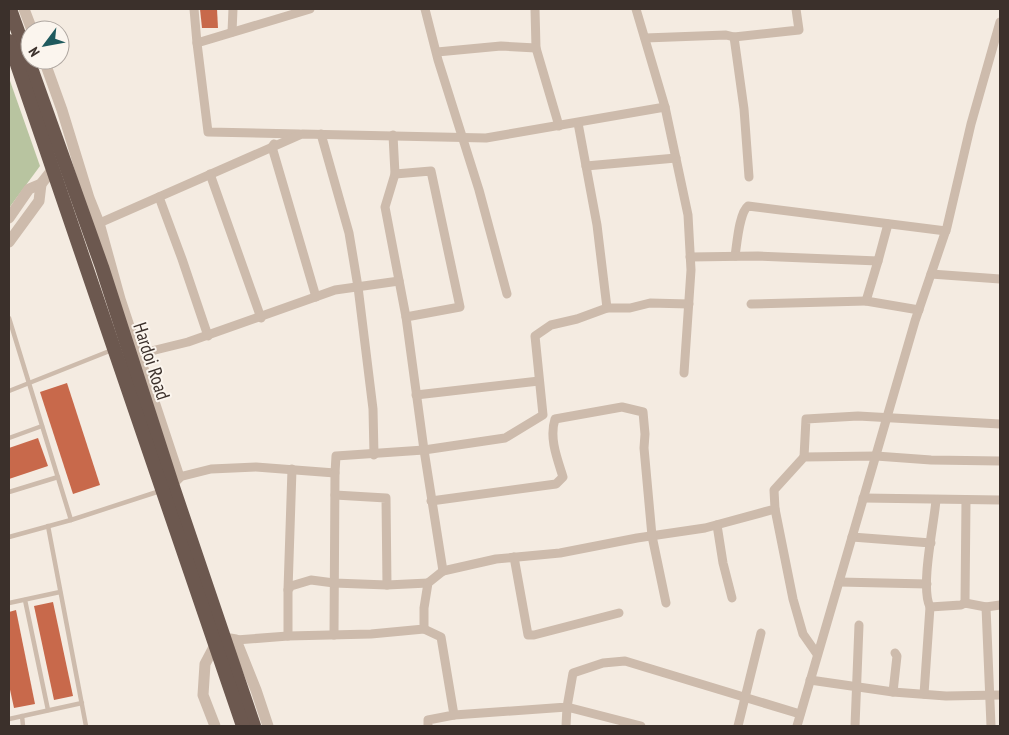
<svg xmlns="http://www.w3.org/2000/svg" width="1009" height="735" font-family="'PT Sans Narrow',sans-serif">
<style>
.green{fill:#b8c4a0}
.building{fill:#c8694b}
.lines{fill:none;stroke-linecap:round;stroke-linejoin:round}
.service{stroke:#cdbbac;stroke-width:4.5}
.minor{stroke:#cdbbac;stroke-width:9}
.tertiary{stroke:#cdbbac;stroke-width:11}
.trunk{stroke:#6c584f;stroke-width:14}
.labels{text-anchor:middle;dominant-baseline:central;stroke-width:4;stroke-linejoin:round;paint-order:stroke}
.street-label{font-size:19px;fill:#3b302b;stroke:#fbf5ee}
</style>
<rect width="100%" height="100%" fill="#f4ebe1"/>
<!-- green -->
<path class="green" d="M9 78 40 166 9 208Z"/>
<!-- building -->
<g class="building">
<path d="M200 9H217L218 28H202Z"/>
<path d="M67 383 100 485 73 494 40 392Z"/>
<path d="M38 438 48 466 9 479V448Z"/>
<path d="M53 602 73 696 54 700 34 606Z"/>
<path d="M16 610 35 704 14 708 9 685V612Z"/>
</g>
<g class="lines">
<!-- service -->
<g class="service">
<path d="M9 318 71 520"/>
<path d="M9 391 112 350"/>
<path d="M9 438 42 426"/>
<path d="M9 492 58 477"/>
<path d="M48 526 86 726"/>
<path d="M9 537 71 520 160 491"/>
<path d="M25 600 48 710"/>
<path d="M9 603 60 592"/>
<path d="M22 716 23 726"/>
<path d="M9 719 82 703"/>
</g>
<!-- minor -->
<g class="minor">
<path d="M194 9 197 43"/>
<path d="M425 9 438 60 479 190 507 294"/>
<path d="M535 9 536 48 559 126"/>
<path d="M232 32 233 9"/>
<path d="M734 37 744 109 749 177"/>
<path d="M645 38 726 35 734 37 799 30 796 9"/>
<path d="M437 52 501 46 536 48"/>
<path d="M665 107 688 215 691 270 684 373"/>
<path d="M578 123 597 225 607 308"/>
<path d="M299 134 208 132 197 43 310 9"/>
<path d="M321 134 349 233 358 287 373 409 374 455"/>
<path d="M393 135 395 174 385 207 406 317 424 450 443 571 496 559 560 553 637 538 705 528 775 509 774 490 804 457 876 456 931 460 1000 461"/>
<path d="M274 144 272 147 316 297"/>
<path d="M586 166 676 158"/>
<path d="M210 174 261 318"/>
<path d="M395 174 431 171 460 307 406 317"/>
<path d="M159 197 182 259 208 336"/>
<path d="M95 225 302 134 486 138 665 107 636 9"/>
<path d="M735 256C737 244 739 213 748 206L946 231"/>
<path d="M690 257 758 256 878 261 888 224"/>
<path d="M878 261 866 301 919 310"/>
<path d="M931 274 1000 279"/>
<path d="M751 304 866 301"/>
<path d="M139 354 188 342 335 290 399 281"/>
<path d="M416 395 539 381"/>
<path d="M804 457 806 419 858 416 1000 424"/>
<path d="M179 477 211 469 256 467 335 473 336 456 424 450 505 438 543 415 535 336 551 325 577 319 607 308H630L650 303 689 304"/>
<path d="M335 495 386 498 387 585"/>
<path d="M863 498 1000 500"/>
<path d="M431 501 556 484 563 477C557 458 549 438 555 419L622 407 643 412 645 434 644 448 652 536 666 603"/>
<path d="M775 509 793 599 803 634 817 654"/>
<path d="M717 525 723 563 732 598"/>
<path d="M852 537 931 543"/>
<path d="M514 557 528 635H534L619 613"/>
<path d="M839 582 927 584"/>
<path d="M288 590 292 469"/>
<path d="M965 603 966 500"/>
<path d="M930 607 961 605 965 603 986 607 1000 605"/>
<path d="M986 607 991 726"/>
<path d="M424 629 441 637 454 715 428 720V726"/>
<path d="M334 635 335 473"/>
<path d="M288 636V590L291 586 311 580 334 583 387 585 428 583"/>
<path d="M236 640 288 636 371 634 424 629V608L428 583 443 571"/>
<path d="M810 680 893 692 946 696 1000 695"/>
<path d="M893 692 897 656 895 653"/>
<path d="M924 694 930 607C920 587 934 525 936 500"/>
<path d="M454 715 567 707 573 673 603 663 625 661 800 714"/>
<path d="M566 726 567 707 641 726"/>
<path d="M738 726 761 633"/>
<path d="M797 726 915 321 947 227 971 124 1000 22"/>
<path d="M855 726 859 625"/>
</g>
<!-- tertiary -->
<g class="tertiary">
<path d="M24 9 32 30"/>
<path d="M44 60 62 110 89 198 99 223 120 299 179 477 172 484"/>
<path d="M9 218 29 189 41 184 53 169"/>
<path d="M9 242 39 201 41 184"/>
<path d="M224 638 236 640 256 690 268 726"/>
<path d="M215 726 203 695 205 664 215 645"/>
</g>
<!-- trunk -->
<g class="trunk">
<path d="M10 9 102 267 172 484 254 726"/>
<path d="M9 41 243 726"/>
</g>
</g>
<g class="labels">
<!-- street labels -->
<g class="street-label">
<text transform="translate(152 361) rotate(72)">Hardoi Road</text>
</g>
</g>
<!-- border -->
<rect width="1009" height="735" fill="none" stroke="#3b302b" stroke-width="20"/>
<!-- north arrow -->
<g transform="translate(45 45) rotate(238)"><circle r="24" fill="#fbf5ee" stroke="#aea6a0"/>
<path d="M0-4L9 19L0 12L-9 19Z" fill="#1f5a5e"/>
<text y="-8" font-size="14" font-weight="bold" text-anchor="middle" fill="#3b302b">N</text>
</g>
</svg>
